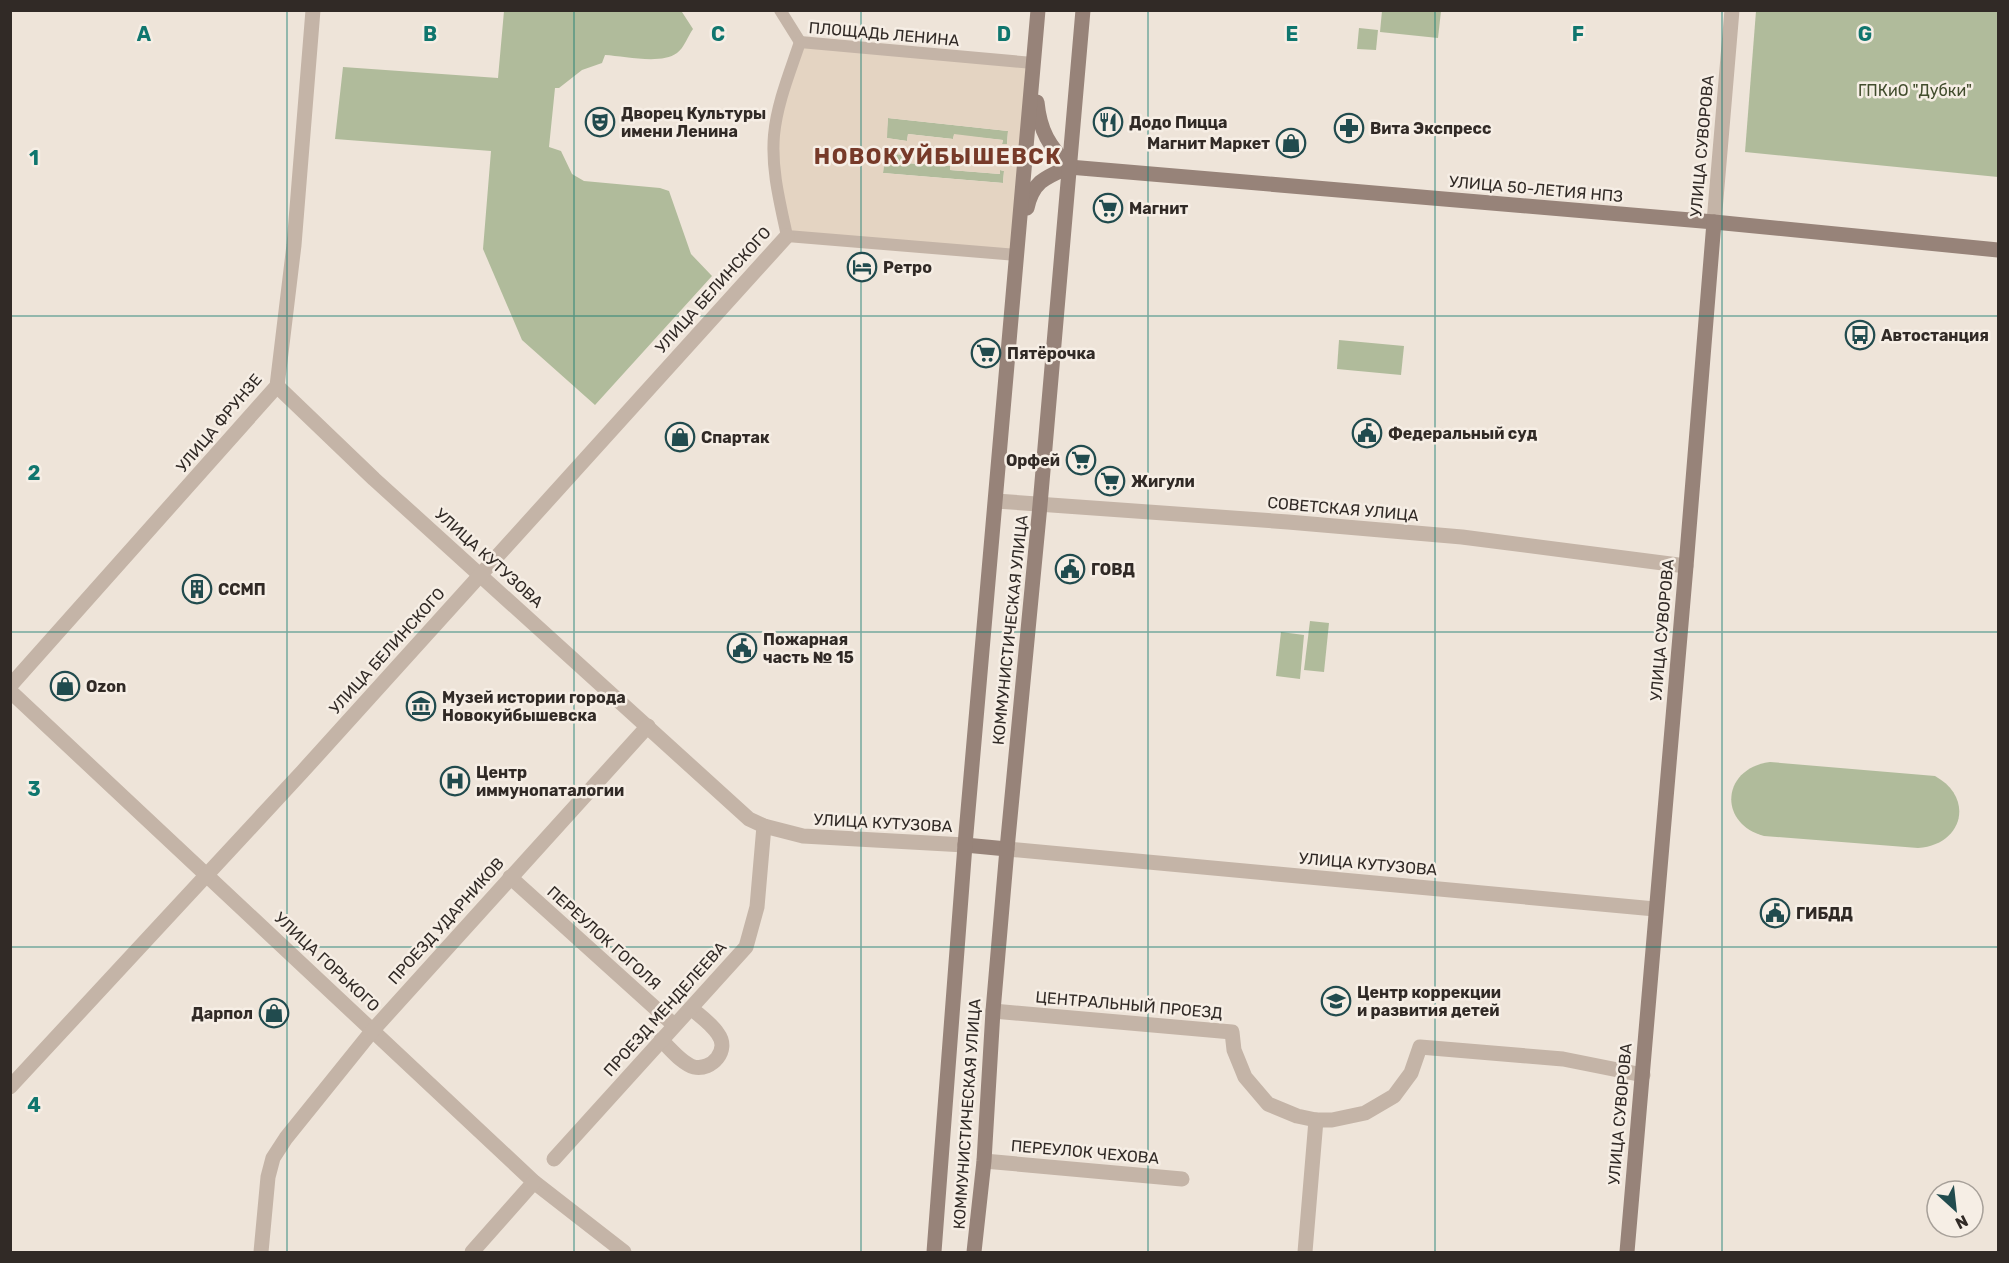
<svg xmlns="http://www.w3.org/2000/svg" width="2009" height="1263" font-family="Rubik,sans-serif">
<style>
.green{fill:#b0bb9b}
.plaza{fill:#e4d4c2;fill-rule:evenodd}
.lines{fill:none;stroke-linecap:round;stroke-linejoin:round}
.pedestrian{stroke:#c4b4a7;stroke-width:12}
.minor{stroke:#c4b4a7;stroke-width:15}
.tertiary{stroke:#c4b4a7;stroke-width:15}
.secondary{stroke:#978379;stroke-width:15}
.grid{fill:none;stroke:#0f766e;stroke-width:1.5;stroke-opacity:0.55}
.labels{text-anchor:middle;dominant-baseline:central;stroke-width:5;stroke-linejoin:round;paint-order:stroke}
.street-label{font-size:16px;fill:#312a26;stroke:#f6eee5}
.park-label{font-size:16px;fill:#424d2d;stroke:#f6eee5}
.poi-label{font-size:16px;font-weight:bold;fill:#312a26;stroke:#f6eee5;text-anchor:start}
.district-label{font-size:22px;font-weight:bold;letter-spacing:1.5px;fill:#773a29;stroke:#f6eee5}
.grid-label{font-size:20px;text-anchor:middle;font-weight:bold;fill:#0f766e;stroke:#f6eee5;stroke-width:5;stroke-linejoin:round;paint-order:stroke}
</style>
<rect width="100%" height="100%" fill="#eee4d9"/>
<!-- green -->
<g class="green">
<path d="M504 11H684L682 12 693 29C688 36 684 48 677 53 661 65 624 56 605 55L602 63 582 70 559 88H555L549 147 561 151 572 174 584 181 660 188 669 191 691 254 712 276 595 405 522 340 483 249 491 151 335 139 343 67 498 78Z"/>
<path d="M1382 11H1441L1438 38 1380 32Z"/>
<path d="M1756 11H1998V177L1745 152Z"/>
<path d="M1359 28 1378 30 1376 50 1357 49Z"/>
<path d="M888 118 1008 131 1007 144H1002L1003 140 954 135 953 139 908 134 907 141 886 138Z"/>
<path d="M885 153 905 155V163L950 166V170L1000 174V170L1004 171 1003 183 883 173Z"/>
<path d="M1339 340 1404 346 1401 375 1337 369Z"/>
<path d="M1310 621 1329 623 1324 672 1304 670Z"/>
<path d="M1281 632 1304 635 1300 679 1276 676Z"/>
<path d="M1770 762 1935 776C1975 798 1963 845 1918 848L1764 836C1717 823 1722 768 1770 762Z"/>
</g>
<!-- plaza -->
<path class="plaza" d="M800 42 1027 63 1010 255 787 236 774 136ZM888 118 1008 131 1007 144H1002L1003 140 954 134 953 139 908 134 907 141 887 138ZM885 153 905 155V163L950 166V170L1000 174V170L1004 171 1003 183 883 173Z"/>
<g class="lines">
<!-- pedestrian -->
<g class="pedestrian">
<path d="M780 10 800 42"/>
<path d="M1017 255 787 236C780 203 771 169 774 135 777 103 790 72 800 42L1033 63"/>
</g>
<!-- minor -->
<g class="minor">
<path d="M1714 222 1732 10"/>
<path d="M277 386 374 479 749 819 764 826 803 836 965 845"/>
<path d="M996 501 1288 522 1462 537 1686 566"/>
<path d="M10 686 277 386 294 245 313 10"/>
<path d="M10 691 534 1182 624 1252"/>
<path d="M510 877 674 1025"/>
<path d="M993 1011 1232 1032 1234 1050 1245 1077 1268 1104 1297 1116 1316 1120H1332L1365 1113 1394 1096 1411 1073 1420 1047 1563 1059 1643 1075"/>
<path d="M661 1040C670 1048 682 1064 694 1067 712 1071 730 1050 718 1034 712 1024 700 1016 691 1008"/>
<path d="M10 1087 303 771 787 236"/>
<path d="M554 1159 746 947 757 907 764 826"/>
<path d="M984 1161 1182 1179"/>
<path d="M261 1252 268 1177 273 1158 286 1138 373 1030 648 726"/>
<path d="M472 1252 534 1182"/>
<path d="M1305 1252 1316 1120"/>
</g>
<!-- tertiary -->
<path class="tertiary" d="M1007 849 1655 909"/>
<!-- secondary -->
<g class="secondary">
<path d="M1037 102C1040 132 1049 145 1069 167"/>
<path d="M1027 208C1033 181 1046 177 1069 167L1714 222 1998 250"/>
<path d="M965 845 1007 849"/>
<path d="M934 1252 965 845 1038 10"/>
<path d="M974 1252 984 1161 993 1011 1007 849 1040 505 1083 10"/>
<path d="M1627 1252 1686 566 1714 222"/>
</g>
</g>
<!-- grid -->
<path class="grid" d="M287 10V1252M574 10V1252M861 10V1252M1148 10V1252M1435 10V1252M1722 10V1252M10 316H1998M10 632H1998M10 947H1998"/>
<!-- icons -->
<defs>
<g id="theatre-ring" transform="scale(1.5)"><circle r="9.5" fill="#f6eee5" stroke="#214b4e" stroke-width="1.5"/><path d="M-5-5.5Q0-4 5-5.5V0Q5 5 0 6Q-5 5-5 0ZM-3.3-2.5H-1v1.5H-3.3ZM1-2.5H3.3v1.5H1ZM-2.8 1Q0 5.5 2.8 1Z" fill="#214b4e"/></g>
<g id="restaurant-ring" transform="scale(1.5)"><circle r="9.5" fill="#f6eee5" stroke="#214b4e" stroke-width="1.5"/><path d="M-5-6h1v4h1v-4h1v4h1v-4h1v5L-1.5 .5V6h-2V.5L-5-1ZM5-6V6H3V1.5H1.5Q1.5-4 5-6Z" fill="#214b4e"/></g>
<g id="pharmacy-ring" transform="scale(1.5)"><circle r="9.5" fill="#f6eee5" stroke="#214b4e" stroke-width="1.5"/><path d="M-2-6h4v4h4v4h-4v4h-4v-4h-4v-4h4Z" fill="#214b4e"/></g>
<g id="shop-ring" transform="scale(1.5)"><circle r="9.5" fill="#f6eee5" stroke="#214b4e" stroke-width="1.5"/><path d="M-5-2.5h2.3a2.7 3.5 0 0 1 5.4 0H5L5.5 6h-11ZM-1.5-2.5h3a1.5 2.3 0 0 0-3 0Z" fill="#214b4e"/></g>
<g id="supermarket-ring" transform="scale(1.5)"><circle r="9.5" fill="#f6eee5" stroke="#214b4e" stroke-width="1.5"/><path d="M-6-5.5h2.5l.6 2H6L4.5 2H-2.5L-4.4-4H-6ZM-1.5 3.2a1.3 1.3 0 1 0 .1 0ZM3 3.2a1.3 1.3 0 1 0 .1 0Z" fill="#214b4e"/></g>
<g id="hotel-ring" transform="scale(1.5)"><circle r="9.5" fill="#f6eee5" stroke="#214b4e" stroke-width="1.5"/><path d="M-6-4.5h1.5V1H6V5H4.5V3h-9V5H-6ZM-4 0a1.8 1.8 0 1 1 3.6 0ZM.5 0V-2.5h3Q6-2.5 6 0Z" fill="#214b4e"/></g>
<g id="bus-ring" transform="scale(1.5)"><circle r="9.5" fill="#f6eee5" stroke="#214b4e" stroke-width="1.5"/><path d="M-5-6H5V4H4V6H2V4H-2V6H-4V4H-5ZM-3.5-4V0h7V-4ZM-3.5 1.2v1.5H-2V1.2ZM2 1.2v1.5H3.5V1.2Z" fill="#214b4e"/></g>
<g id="civic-ring" transform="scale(1.5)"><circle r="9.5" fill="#f6eee5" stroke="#214b4e" stroke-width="1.5"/><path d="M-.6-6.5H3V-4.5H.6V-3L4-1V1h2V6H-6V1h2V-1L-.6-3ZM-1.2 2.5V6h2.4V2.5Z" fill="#214b4e"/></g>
<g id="building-ring" transform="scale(1.5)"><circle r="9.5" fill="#f6eee5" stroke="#214b4e" stroke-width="1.5"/><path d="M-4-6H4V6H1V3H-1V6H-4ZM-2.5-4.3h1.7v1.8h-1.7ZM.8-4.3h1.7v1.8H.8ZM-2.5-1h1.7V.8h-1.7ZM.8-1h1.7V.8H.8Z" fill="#214b4e"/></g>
<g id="museum-ring" transform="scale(1.5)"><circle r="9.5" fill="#f6eee5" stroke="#214b4e" stroke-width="1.5"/><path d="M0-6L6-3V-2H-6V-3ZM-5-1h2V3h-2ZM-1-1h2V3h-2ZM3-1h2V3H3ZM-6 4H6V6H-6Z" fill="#214b4e"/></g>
<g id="hospital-ring" transform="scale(1.5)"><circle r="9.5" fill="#f6eee5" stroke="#214b4e" stroke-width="1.5"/><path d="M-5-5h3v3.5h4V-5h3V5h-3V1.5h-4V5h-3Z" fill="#214b4e"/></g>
<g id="school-ring" transform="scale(1.5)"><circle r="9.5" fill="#f6eee5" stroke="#214b4e" stroke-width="1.5"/><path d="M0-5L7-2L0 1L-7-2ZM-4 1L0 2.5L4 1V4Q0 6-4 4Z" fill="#214b4e"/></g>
</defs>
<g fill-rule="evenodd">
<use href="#theatre-ring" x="600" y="122"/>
<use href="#restaurant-ring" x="1108" y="122"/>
<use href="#pharmacy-ring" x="1349" y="128"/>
<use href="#shop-ring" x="1291" y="143"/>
<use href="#supermarket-ring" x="1108" y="208"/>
<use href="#hotel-ring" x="862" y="267"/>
<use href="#bus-ring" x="1860" y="335"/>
<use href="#supermarket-ring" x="986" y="353"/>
<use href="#civic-ring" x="1367" y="433"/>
<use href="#shop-ring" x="680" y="437"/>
<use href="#supermarket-ring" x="1081" y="460"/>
<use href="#supermarket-ring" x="1110" y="481"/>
<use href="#civic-ring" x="1070" y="569"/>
<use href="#building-ring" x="197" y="589"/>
<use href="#civic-ring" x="742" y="648"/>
<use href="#shop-ring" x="65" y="686"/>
<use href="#museum-ring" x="421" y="706"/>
<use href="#hospital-ring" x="455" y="781"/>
<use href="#civic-ring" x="1775" y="913"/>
<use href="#school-ring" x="1336" y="1001"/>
<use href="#shop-ring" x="274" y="1013"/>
</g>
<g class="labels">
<!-- street labels -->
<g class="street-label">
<text transform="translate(884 34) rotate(5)">ПЛОЩАДЬ ЛЕНИНА</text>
<text transform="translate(1702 146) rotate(-85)">УЛИЦА СУВОРОВА</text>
<text transform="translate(1536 189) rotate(5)">УЛИЦА 50-ЛЕТИЯ НПЗ</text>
<text transform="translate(713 290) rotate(-48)">УЛИЦА БЕЛИНСКОГО</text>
<text transform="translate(219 423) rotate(-50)">УЛИЦА ФРУНЗЕ</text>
<text transform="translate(1343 509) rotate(5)">СОВЕТСКАЯ УЛИЦА</text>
<text transform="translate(489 558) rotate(42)">УЛИЦА КУТУЗОВА</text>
<text transform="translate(1010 630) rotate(-84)">КОММУНИСТИЧЕСКАЯ УЛИЦА</text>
<text transform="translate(1662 630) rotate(-85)">УЛИЦА СУВОРОВА</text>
<text transform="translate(387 651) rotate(-48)">УЛИЦА БЕЛИНСКОГО</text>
<text transform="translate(883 823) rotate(3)">УЛИЦА КУТУЗОВА</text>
<text transform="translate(1368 864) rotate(5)">УЛИЦА КУТУЗОВА</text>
<text transform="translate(446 921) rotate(-48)">ПРОЕЗД УДАРНИКОВ</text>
<text transform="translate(604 938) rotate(42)">ПЕРЕУЛОК ГОГОЛЯ</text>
<text transform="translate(327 962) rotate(43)">УЛИЦА ГОРЬКОГО</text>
<text transform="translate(1129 1005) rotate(5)">ЦЕНТРАЛЬНЫЙ ПРОЕЗД</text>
<text transform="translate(665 1009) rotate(-48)">ПРОЕЗД МЕНДЕЛЕЕВА</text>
<text transform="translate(967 1114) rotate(-86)">КОММУНИСТИЧЕСКАЯ УЛИЦА</text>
<text transform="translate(1620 1114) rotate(-85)">УЛИЦА СУВОРОВА</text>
<text transform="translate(1085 1152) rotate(5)">ПЕРЕУЛОК ЧЕХОВА</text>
</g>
<!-- park labels -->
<g class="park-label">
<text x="1915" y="90">ГПКиО "Дубки"</text>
</g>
<!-- poi labels -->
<g class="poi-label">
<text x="621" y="113">Дворец Культуры<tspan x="621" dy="18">имени Ленина</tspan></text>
<text x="1129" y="122">Додо Пицца</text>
<text x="1370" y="128">Вита Экспресс</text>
<text x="1270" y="143" text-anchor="end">Магнит Маркет</text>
<text x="1129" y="208">Магнит</text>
<text x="883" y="267">Ретро</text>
<text x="1881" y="335">Автостанция</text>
<text x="1007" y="353">Пятёрочка</text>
<text x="1388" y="433">Федеральный суд</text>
<text x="701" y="437">Спартак</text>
<text x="1060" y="460" text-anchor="end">Орфей</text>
<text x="1131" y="481">Жигули</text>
<text x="1091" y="569">ГОВД</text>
<text x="218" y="589">ССМП</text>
<text x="763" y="639">Пожарная<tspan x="763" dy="18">часть № 15</tspan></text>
<text x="86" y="686">Ozon</text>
<text x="442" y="697">Музей истории города<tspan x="442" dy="18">Новокуйбышевска</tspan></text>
<text x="476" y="772">Центр<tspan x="476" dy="18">иммунопаталогии</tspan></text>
<text x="1796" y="913">ГИБДД</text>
<text x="1357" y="992">Центр коррекции<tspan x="1357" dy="18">и развития детей</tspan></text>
<text x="253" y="1013" text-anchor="end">Дарпол</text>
</g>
<!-- district labels -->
<g class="district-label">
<text x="938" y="156">НОВОКУЙБЫШЕВСК</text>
</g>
</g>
<g class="grid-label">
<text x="144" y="41">A</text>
<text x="430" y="41">B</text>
<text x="718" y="41">C</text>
<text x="1004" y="41">D</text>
<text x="1292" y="41">E</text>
<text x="1578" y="41">F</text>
<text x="1865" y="41">G</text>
<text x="34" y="165">1</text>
<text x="34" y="480">2</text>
<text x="34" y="796">3</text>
<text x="34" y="1112">4</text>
</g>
<!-- border -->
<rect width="2009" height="1263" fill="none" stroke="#312a26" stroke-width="24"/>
<!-- north arrow -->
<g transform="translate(1955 1209) rotate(153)"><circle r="28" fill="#f6eee5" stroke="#a7a099" stroke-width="1.5"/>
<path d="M0-4.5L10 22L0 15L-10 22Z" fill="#214b4e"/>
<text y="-9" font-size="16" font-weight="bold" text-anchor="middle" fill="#312a26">N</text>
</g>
</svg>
